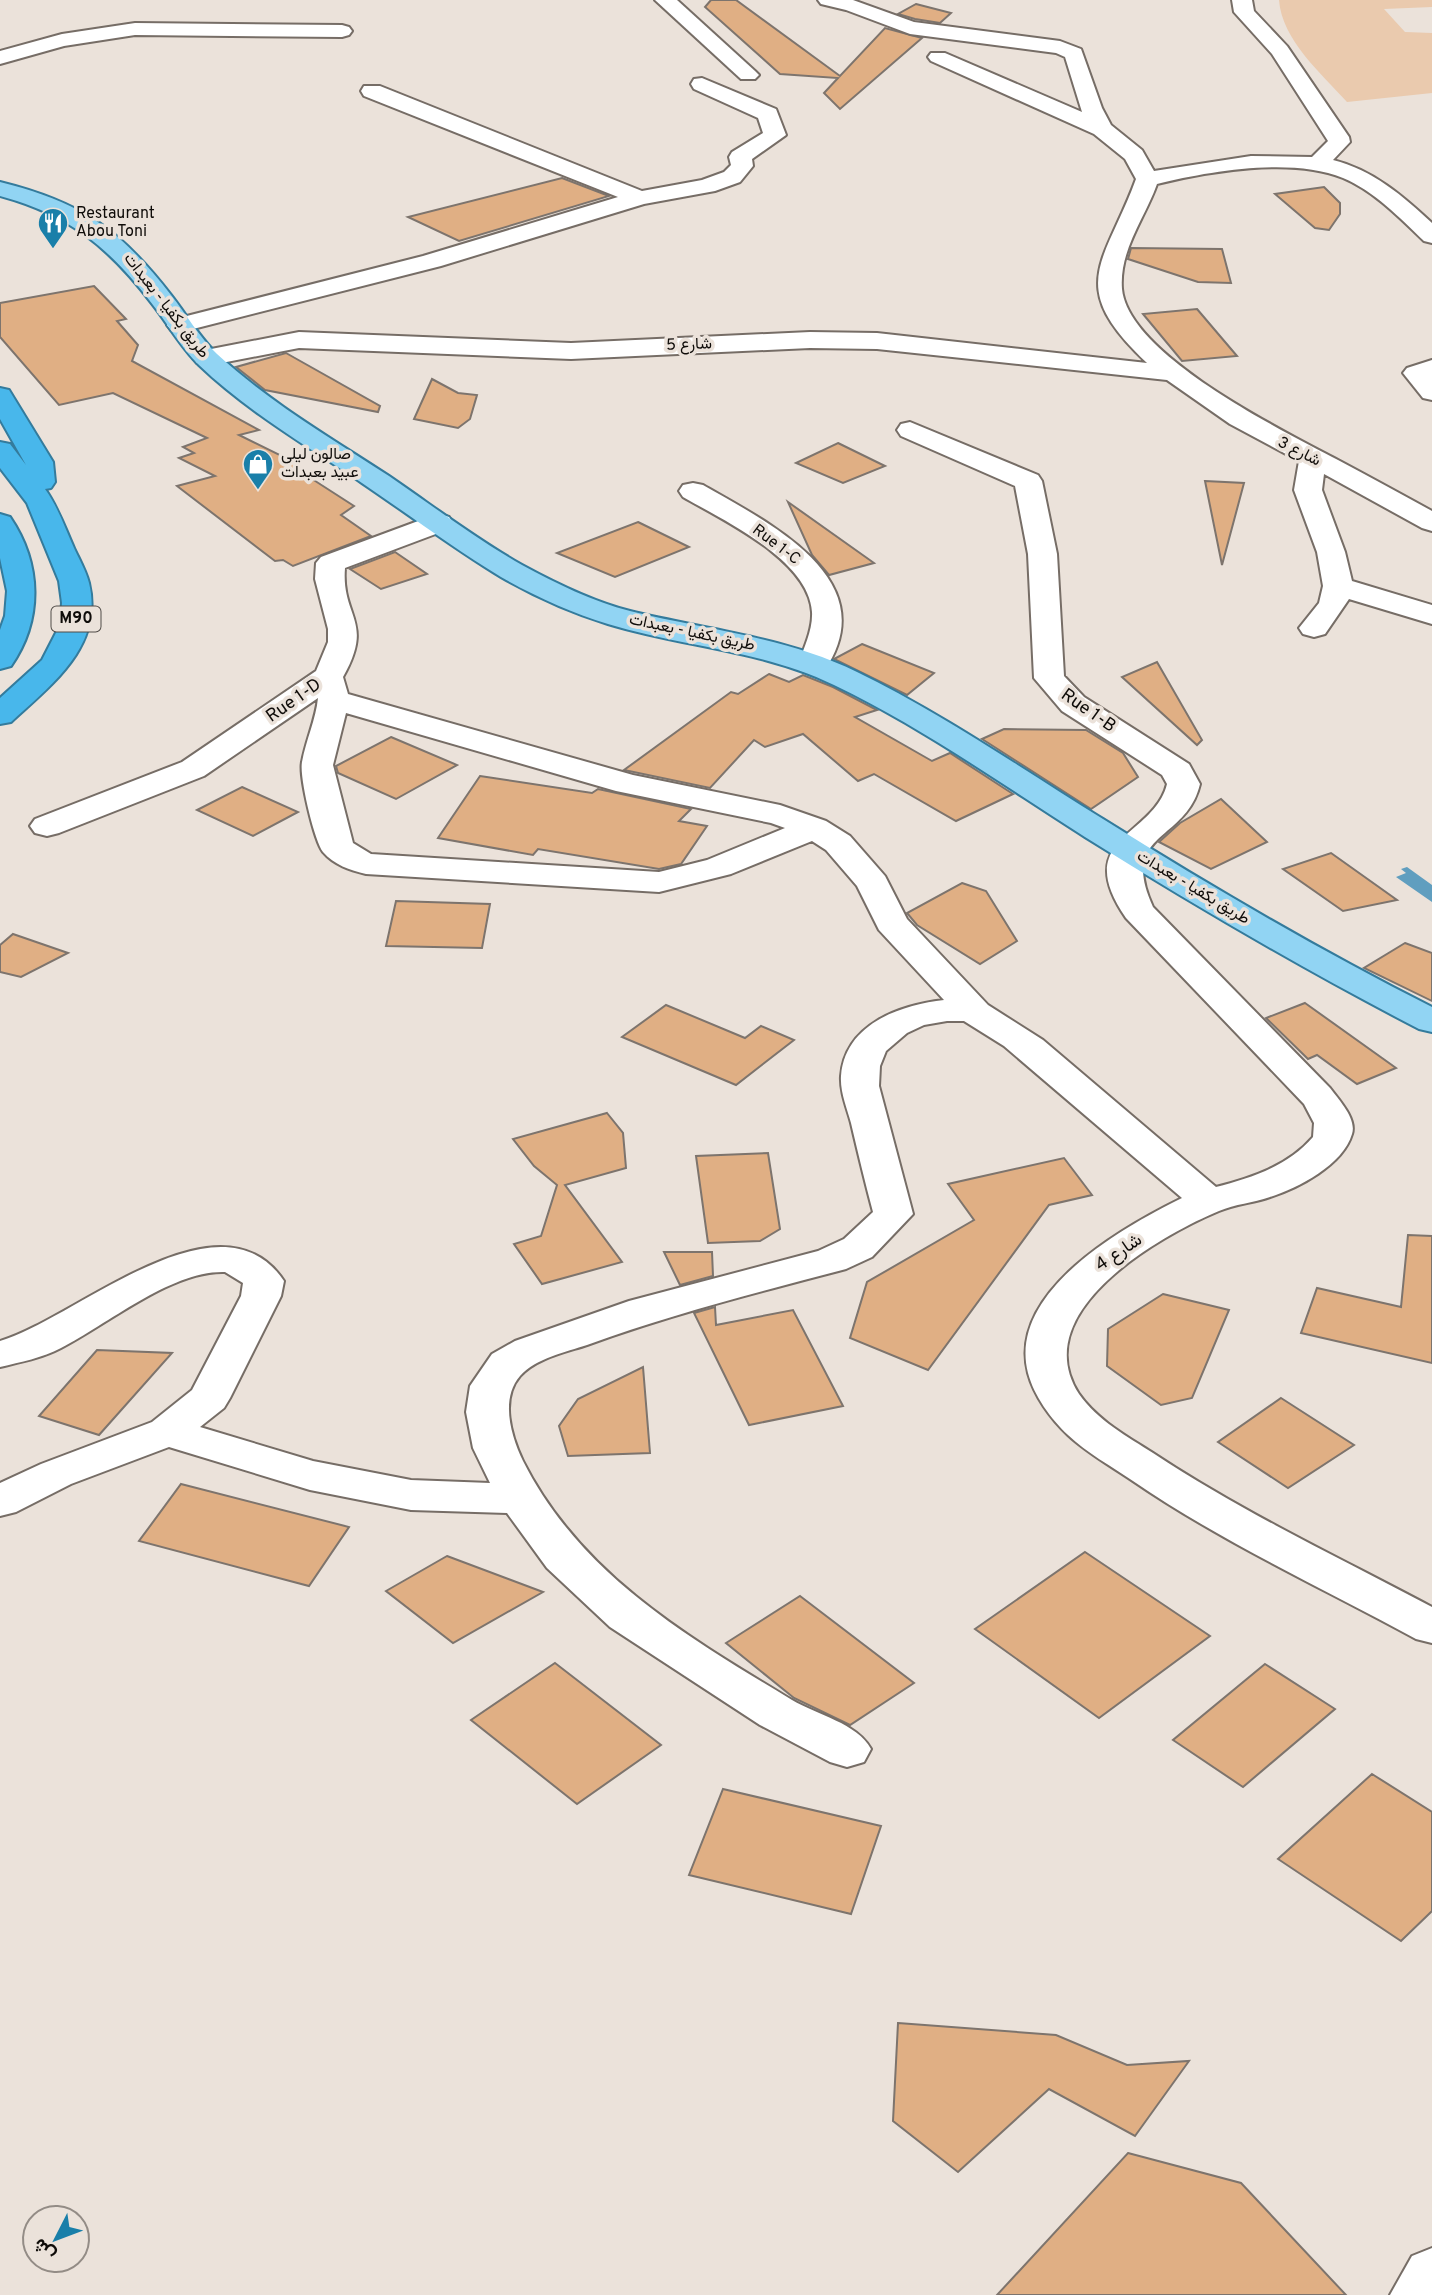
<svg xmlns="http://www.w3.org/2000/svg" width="1432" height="2295" font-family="Overpass,Vazirmatn,sans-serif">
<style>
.green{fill:#eacaae}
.water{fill:#609ebf}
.building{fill:#e0af84;stroke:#7d746d;stroke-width:2}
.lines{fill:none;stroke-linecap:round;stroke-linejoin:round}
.minor-casing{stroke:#766d66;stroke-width:4}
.major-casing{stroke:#347b9c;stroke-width:4}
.highway-casing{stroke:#347b9c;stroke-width:4}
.minor{fill:#fff;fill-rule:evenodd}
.major{fill:#91d4f3;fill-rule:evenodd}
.highway{fill:#48b7eb;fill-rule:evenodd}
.labels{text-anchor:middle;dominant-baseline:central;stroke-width:7;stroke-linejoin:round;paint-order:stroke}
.far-poi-label{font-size:16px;fill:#0f0c09;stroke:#ebe2da;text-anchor:start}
.far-street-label{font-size:16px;fill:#0f0c09;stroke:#ebe2da}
.shield{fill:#ebe2da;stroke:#514c48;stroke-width:2}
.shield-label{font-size:16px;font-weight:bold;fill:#0f0c09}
.street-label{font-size:18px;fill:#0f0c09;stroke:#ebe2da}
</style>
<rect width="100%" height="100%" fill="#ebe2da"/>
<!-- green -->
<path class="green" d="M1279 0H1432V7L1384 9 1405 32 1432 33V93L1347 102C1321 73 1282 40 1279 0Z"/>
<!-- water -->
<path class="water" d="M1407 867 1432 885V902L1396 877 1406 873 1401 869Z"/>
<!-- building -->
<g class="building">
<path d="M711 0H736L840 76 885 28 922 38 840 109 824 93 838 78 780 74 705 7Z"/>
<path d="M916 4 951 13 940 23 915 19 898 14Z"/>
<path d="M562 178 609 196 459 241 408 217Z"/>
<path d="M1324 187 1340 203V214L1329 230 1315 228 1275 194Z"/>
<path d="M1131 248 1222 249 1231 283 1198 282 1128 259Z"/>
<path d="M94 286 126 319 117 321 138 345 132 361 259 430 239 435 288 459 310 475 309 477 354 506 341 515 371 536 293 566 283 560 275 561 177 486 215 476 179 458 194 453 183 447 207 438 113 393 59 405 0 337V303Z"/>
<path d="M1197 309 1237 356 1182 361 1143 314Z"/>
<path d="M286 353 380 406 378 412 265 390 236 367Z"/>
<path d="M432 379 458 393 477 395 470 419 458 428 414 419Z"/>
<path d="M838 443 885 466 843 483 796 463Z"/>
<path d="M1205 481 1244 483 1222 565Z"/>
<path d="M788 502 874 563 829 575 812 555Z"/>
<path d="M638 522 689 547 615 577 557 553Z"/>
<path d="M395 552 427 574 381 589 350 569Z"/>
<path d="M862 644 934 673 907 695 834 659Z"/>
<path d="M1157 662 1202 740 1197 745 1122 677Z"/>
<path d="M769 674 789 682 803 675 833 687 877 710 855 717 932 761 950 753 1013 794 956 821 874 774 858 781 803 734 765 747 754 740 710 788 624 770 731 692 738 694Z"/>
<path d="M1004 729 1086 730 1123 753 1138 777 1091 809 982 739Z"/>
<path d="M391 737 457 765 396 799 338 773 336 766Z"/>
<path d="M480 776 592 793 598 789 691 809 679 821 707 826 681 864 659 869 538 849 533 855 438 838Z"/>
<path d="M242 787 298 812 253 836 197 810Z"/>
<path d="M1221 799 1267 842 1211 869 1159 842 1180 823Z"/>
<path d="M1331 853 1397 900 1343 911 1283 869Z"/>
<path d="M962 883 986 891 1017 941 980 964 917 925 907 913Z"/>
<path d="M396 901 490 904 482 948 386 946Z"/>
<path d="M13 934 68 953 21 977 0 972V945Z"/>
<path d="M1405 943 1432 953V1001L1364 968Z"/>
<path d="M1305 1003 1396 1068 1357 1084 1317 1055 1308 1059 1266 1018Z"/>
<path d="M666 1005 745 1038 761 1026 794 1040 736 1085 622 1037Z"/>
<path d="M607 1113 623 1133 626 1168 565 1185 622 1262 542 1284 514 1244 541 1236 557 1185 534 1166 513 1139Z"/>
<path d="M768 1153 780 1229 760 1241 708 1243 696 1156Z"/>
<path d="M1064 1158 1092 1195 1049 1205 928 1370 850 1338 867 1282 974 1220 948 1184Z"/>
<path d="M1408 1235 1432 1236V1363L1301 1333 1317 1288 1401 1307Z"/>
<path d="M664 1252H712L713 1276 680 1285Z"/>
<path d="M1163 1294 1229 1310 1192 1398 1161 1405 1107 1366 1108 1329Z"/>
<path d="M715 1307 716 1325 793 1310 843 1406 749 1425 694 1313Z"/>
<path d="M97 1350 172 1353 99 1435 39 1416Z"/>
<path d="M643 1367 650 1453 568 1456 559 1426 578 1399Z"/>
<path d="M1281 1398 1354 1445 1288 1488 1218 1442Z"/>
<path d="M181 1484 349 1527 309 1586 139 1541Z"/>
<path d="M1085 1552 1210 1636 1099 1718 975 1629Z"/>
<path d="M447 1556 543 1592 453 1643 386 1591Z"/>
<path d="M800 1596 914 1683 850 1725 794 1698 726 1643Z"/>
<path d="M555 1663 661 1745 577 1804 471 1720Z"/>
<path d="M1265 1664 1335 1709 1243 1787 1173 1740Z"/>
<path d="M1372 1774 1432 1812V1911L1401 1941 1278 1859Z"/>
<path d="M723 1789 881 1826 851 1914 689 1875Z"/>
<path d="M898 2023 1056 2035 1127 2065 1189 2061 1135 2136 1049 2089 958 2172 893 2121Z"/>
<path d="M1128 2153 1241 2183 1346 2295H997Z"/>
</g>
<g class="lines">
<!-- minor casing -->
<g class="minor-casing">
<g id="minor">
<path d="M655 0H677L755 71 759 75 755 79H741Z"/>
<path d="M818 0H853L914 22 1060 41 1081 49 1102 108 1111 125 1142 150 1154 171 1251 156 1312 157 1328 141 1272 54 1234 12 1232 0H1252L1254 11 1287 46 1349 137 1350 142 1333 160C1373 170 1403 196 1432 223V243L1424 241C1400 218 1374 191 1343 178 1292 157 1210 171 1157 184 1145 218 1119 250 1122 289 1128 355 1285 432 1338 460 1370 477 1401 494 1432 511V531L1422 528 1324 474 1322 490 1345 552 1352 581 1432 605V624L1349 599 1325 634 1314 637 1303 634 1299 628 1319 603 1323 586 1317 552 1294 490 1299 461 1230 424 1167 380 877 349 810 348 571 359 299 348 206 366 197 363 193 358 197 353 206 350 299 332 571 343 810 332 877 333 1147 363C1064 285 1105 264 1136 179L1125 159 1094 134 931 61 928 57 931 53H945L1082 112 1065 57 1056 53 910 34 846 10 821 4Z"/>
<path d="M135 23 342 25 349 27 352 31 349 35 342 37 135 35 64 46 0 64V51L62 34Z"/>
<path d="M702 78 776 109 786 135 752 159 753 166 740 182 715 191 644 204 441 266 189 330 180 333 171 330 167 325 171 320 423 256 618 197 364 96 361 91 364 86H380L642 191 702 180 724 172 731 165 729 157 732 152 763 133 758 118 694 89 691 84 694 79Z"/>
<path d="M1432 360V400L1423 398 1403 373 1407 368Z"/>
<path d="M910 422 1038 475 1042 481 1057 554 1064 676 1084 697 1189 764 1200 784C1186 843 1118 831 1153 907L1330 1088C1339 1100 1357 1119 1352 1134 1343 1165 1298 1188 1270 1197 1253 1203 1235 1204 1219 1211 1159 1236 1026 1312 1079 1394 1097 1420 1128 1437 1153 1453 1242 1512 1338 1557 1432 1607V1643L1416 1639C1321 1587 1222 1542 1133 1481 1111 1466 1087 1453 1068 1435 1051 1419 1034 1396 1028 1373 1007 1292 1123 1227 1182 1198L1004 1046 964 1021H947L924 1025 907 1033 886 1051 880 1066 879 1086 913 1214 872 1257 846 1269C759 1292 672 1314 587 1345 566 1352 536 1358 520 1376 500 1399 511 1436 523 1461 580 1574 686 1636 792 1700 817 1715 857 1723 871 1749L864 1762 847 1767 830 1762 760 1725 610 1627 547 1568 507 1513 411 1510 310 1490 169 1447 71 1484 16 1512 0 1516V1483L41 1464 152 1422 192 1390 241 1296 243 1283 225 1272C172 1270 108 1324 61 1348 42 1358 21 1362 0 1367V1341C74 1320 220 1185 284 1281L281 1296 230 1398 224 1408 200 1427 313 1461 411 1480 490 1483 473 1448 466 1412 470 1386 492 1354 515 1341 629 1301 818 1251 844 1239 873 1212C865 1182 858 1153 851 1123 847 1108 840 1092 841 1076 845 1024 900 1005 944 1000L879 930 857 886 826 850 812 841 731 874 659 892 366 874C350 870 334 865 323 852 314 840 299 776 302 762 306 740 316 719 318 698L204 776 59 833 47 836 35 833 30 826 35 819 182 762 316 671 328 642V629L315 579 316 563 321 557 429 517 439 514 449 517 453 523 449 529 345 568C341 618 375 620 343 677L348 694 633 775 780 805 826 821 850 836 885 876 907 919 988 1005 1043 1040 1216 1187C1251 1178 1288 1166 1313 1137L1314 1123 1304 1104 1126 918C1070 837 1154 837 1167 784L1162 775 1062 711 1034 678 1028 554 1015 486 901 436 897 430 901 424ZM346 713 616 791 771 823 785 828 707 860 659 872 371 854 353 843 333 765Z"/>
<path d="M693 483 703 485C767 522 887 579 824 671L813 673 802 671 798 664C804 648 813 629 812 612 809 560 723 520 683 497L679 491 683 485Z"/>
<path d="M1432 2248V2295H1390L1412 2256Z"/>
</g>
</g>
<!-- major casing -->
<g class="major-casing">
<path id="major" d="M0 182C81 202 120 229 171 295 186 314 200 338 217 354 269 402 331 438 389 476 433 506 476 539 522 565 555 583 594 602 630 611 707 630 786 637 857 672 943 714 1022 769 1103 819 1210 886 1319 950 1432 1007V1032L1419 1029C1305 970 1194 905 1085 837 1003 785 922 727 834 685 762 650 683 647 608 624 572 613 534 596 501 577 453 548 408 514 362 483 307 446 247 411 199 365 181 348 168 324 153 305 110 248 70 215 0 196Z"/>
</g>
<!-- highway casing -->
<g class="highway-casing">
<g id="highway">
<path d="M0 388 9 390 53 462 55 482 51 488 45 489C58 507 65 528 74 548 79 559 86 571 89 583 104 646 52 684 11 722L0 724V698L42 660 60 625 62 603 59 581 27 503 0 468V442L10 444 26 465 0 419Z"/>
<path d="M0 514 10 517C42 564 43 620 11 666L0 669V630L5 616 7 591 0 558Z"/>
</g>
</g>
<!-- minor -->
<use href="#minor" class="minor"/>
<!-- major -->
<use href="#major" class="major"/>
<!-- highway -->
<use href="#highway" class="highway"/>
</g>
<!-- icons -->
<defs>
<g id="restaurant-pin" transform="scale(1.575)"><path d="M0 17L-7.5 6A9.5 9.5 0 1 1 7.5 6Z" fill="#197fa9" stroke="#ebe2da"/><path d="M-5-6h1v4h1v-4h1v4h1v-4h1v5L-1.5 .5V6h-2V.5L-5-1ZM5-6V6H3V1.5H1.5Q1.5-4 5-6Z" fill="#fff"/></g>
<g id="shop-pin" transform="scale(1.575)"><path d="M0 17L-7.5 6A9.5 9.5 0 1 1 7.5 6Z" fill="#197fa9" stroke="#ebe2da"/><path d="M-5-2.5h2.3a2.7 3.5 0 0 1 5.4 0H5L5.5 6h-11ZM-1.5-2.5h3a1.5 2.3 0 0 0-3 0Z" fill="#fff"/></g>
</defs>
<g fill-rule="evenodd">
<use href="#restaurant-pin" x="53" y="223"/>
<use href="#shop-pin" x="258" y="464"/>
</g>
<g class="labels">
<!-- far-poi labels -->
<g class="far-poi-label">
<text x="76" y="214">Restaurant<tspan x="76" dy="18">Abou Toni</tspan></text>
<text x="281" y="455">صالون ليلى<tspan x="281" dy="18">عبيد بعبدات</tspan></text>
</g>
<!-- far-street labels -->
<g class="far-street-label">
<text transform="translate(166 306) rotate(52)">طريق بكفيا - بعبدات</text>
<text transform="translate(689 345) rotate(-2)">شارع 5</text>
<text transform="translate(1299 452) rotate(27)">شارع 3</text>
<text transform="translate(776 545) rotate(37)">Rue 1-C</text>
<text transform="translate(692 633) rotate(12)">طريق بكفيا - بعبدات</text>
<text transform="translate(1193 888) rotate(31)">طريق بكفيا - بعبدات</text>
</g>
<!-- shield labels -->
<rect class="shield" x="51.5" y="606.5" width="49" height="25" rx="5"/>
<g class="shield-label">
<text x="76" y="619">M90</text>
</g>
<!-- street labels -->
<g class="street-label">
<text transform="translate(294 701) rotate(-35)">Rue 1-D</text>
<text transform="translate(1088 711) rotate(35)">Rue 1-B</text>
<text transform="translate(1119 1253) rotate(-34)">شارع 4</text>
</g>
</g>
<!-- north arrow -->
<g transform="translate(56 2239) rotate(228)"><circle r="33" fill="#ebe2da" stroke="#938c86" stroke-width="2"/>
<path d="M0-5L12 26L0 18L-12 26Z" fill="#197fa9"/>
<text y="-10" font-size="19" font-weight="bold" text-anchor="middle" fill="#0f0c09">ش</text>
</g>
</svg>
